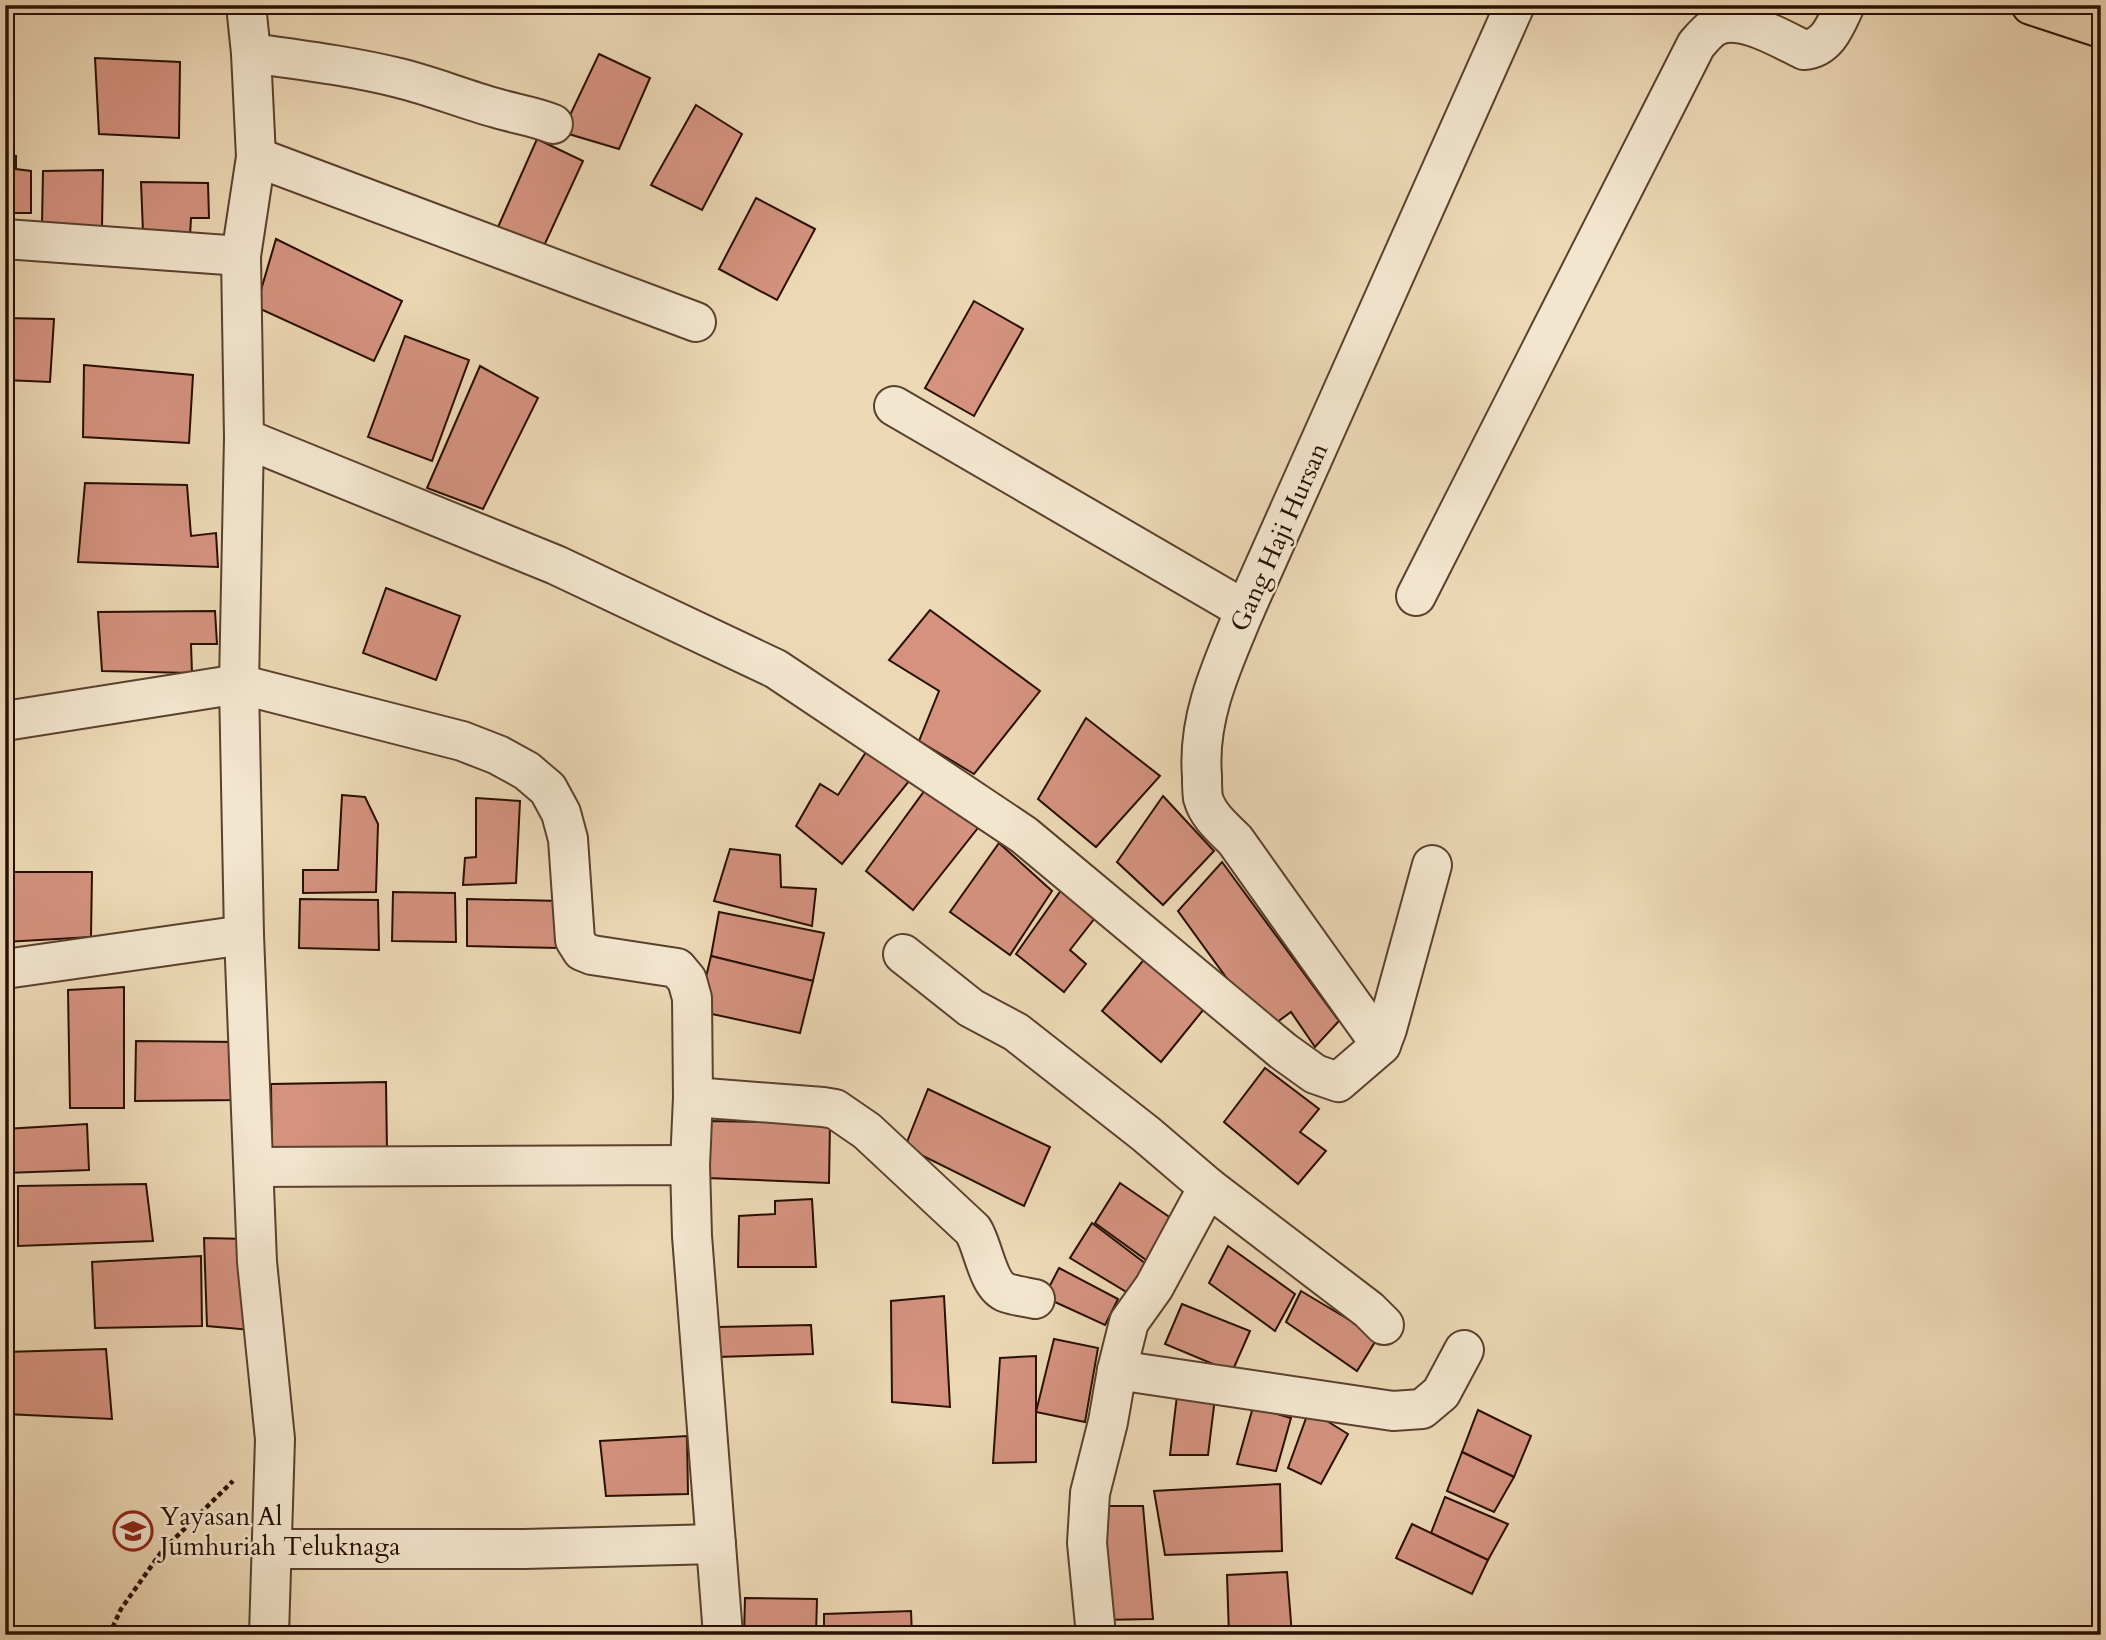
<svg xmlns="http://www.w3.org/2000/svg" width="2106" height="1640" font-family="Cardo,serif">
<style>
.building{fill:#d4927f;stroke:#290f00;stroke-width:2}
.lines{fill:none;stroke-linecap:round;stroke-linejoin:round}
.minor-casing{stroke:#5a412d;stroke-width:42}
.primary-casing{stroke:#290f00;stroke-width:42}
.path{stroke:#290f00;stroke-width:4.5;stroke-dasharray:5 3.5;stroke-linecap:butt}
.minor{stroke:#f3e6cf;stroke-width:38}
.primary{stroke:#ecd8b5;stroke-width:38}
.labels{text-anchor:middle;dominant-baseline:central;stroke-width:5;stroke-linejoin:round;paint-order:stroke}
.street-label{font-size:26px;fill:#290f00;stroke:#f3e6cf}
.poi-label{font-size:26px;fill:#290f00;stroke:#f3e6cf;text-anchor:start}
</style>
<rect width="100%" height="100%" fill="#ecd8b5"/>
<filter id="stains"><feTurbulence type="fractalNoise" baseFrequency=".00286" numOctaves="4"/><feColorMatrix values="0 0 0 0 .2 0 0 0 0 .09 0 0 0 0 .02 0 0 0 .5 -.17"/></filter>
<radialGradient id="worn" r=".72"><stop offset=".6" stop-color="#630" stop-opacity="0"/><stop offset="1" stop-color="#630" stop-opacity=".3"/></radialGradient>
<!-- building -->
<g class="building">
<path d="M599 54 650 78 619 149 562 132Z"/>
<path d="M95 58 180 62 179 138 99 134Z"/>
<path d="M696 105 742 134 702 210 651 185Z"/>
<path d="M537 139 583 161 543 248 498 227Z"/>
<path d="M5 155 16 156V169L31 171V213H5Z"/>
<path d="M103 170 102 228 42 225 43 171Z"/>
<path d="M141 182 208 183 209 218H191L190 236 143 232Z"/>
<path d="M756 198 815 229 777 300 719 269Z"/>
<path d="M276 239 402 301 374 361 256 307Z"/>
<path d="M974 301 1023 329 974 416 925 388Z"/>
<path d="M5 318 54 319 50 382 5 380Z"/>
<path d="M405 336 469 360 432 461 368 437Z"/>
<path d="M84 365 193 375 189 443 83 437Z"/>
<path d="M480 366 538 398 483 509 427 488Z"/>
<path d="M85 483 187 485 191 536 216 533 218 567 78 562Z"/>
<path d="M386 588 460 616 436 680 363 653Z"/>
<path d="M930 610 1040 691 974 774 919 741 939 691 889 660Z"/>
<path d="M215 611 217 644H191L192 673 102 671 98 612Z"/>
<path d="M1086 718 1160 776 1096 847 1038 799Z"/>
<path d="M870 746 910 780 842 864 796 826 820 784 838 795Z"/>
<path d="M933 779 985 819 913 910 866 871Z"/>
<path d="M342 795 365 797 378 824 376 892 303 893V870H338Z"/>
<path d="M1163 796 1214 851 1163 905 1117 862Z"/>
<path d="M476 798 520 801 516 883 463 885 465 858 476 857Z"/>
<path d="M999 843 1052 891 1010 955 950 912Z"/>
<path d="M730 849 780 855 781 887 816 889 812 926 714 901Z"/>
<path d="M1222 862 1339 1021 1315 1047 1291 1012 1265 1031 1178 911Z"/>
<path d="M5 872H92L91 937 5 942Z"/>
<path d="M1069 879 1098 914 1070 950 1086 964 1064 992 1016 954Z"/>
<path d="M393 892 455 893 456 942 392 941Z"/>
<path d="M300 899 378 900 379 950 299 948Z"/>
<path d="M467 899 561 901 560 948 467 946Z"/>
<path d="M719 912 824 933 813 981 711 956Z"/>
<path d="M1155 946 1212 999 1161 1062 1102 1011Z"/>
<path d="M711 956 813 981 800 1033 698 1011Z"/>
<path d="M124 987V1108H70L68 990Z"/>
<path d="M136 1041 240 1042 242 1100 135 1101Z"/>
<path d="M1265 1068 1319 1109 1300 1132 1326 1151 1298 1184 1224 1122Z"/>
<path d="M386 1082 387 1151 272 1154 271 1084Z"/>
<path d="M928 1089 1050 1147 1024 1206 905 1147Z"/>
<path d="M708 1121 830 1123 829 1183 707 1178Z"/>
<path d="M87 1124 89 1170 5 1173V1129Z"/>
<path d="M1120 1183 1181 1225 1153 1265 1095 1223Z"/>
<path d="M146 1184 153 1241 18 1246V1186Z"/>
<path d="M812 1199 816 1267H738L739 1216 775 1214V1201Z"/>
<path d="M1092 1223 1158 1273 1138 1299 1070 1258Z"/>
<path d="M204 1238 248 1239 251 1330 207 1326Z"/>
<path d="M1228 1246 1295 1294 1275 1331 1209 1283Z"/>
<path d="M201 1256 202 1326 95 1328 92 1262Z"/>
<path d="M1059 1268 1118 1299 1105 1325 1044 1297Z"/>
<path d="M1301 1291 1378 1337 1357 1371 1286 1322Z"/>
<path d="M944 1296 950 1407 892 1402 891 1301Z"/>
<path d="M1182 1304 1250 1331 1232 1372 1165 1344Z"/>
<path d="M811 1325 813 1354 718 1357 717 1327Z"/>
<path d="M1054 1339 1098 1348 1085 1422 1036 1412Z"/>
<path d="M106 1349 112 1419 5 1414V1352Z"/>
<path d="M1036 1356V1462L993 1463 1000 1358Z"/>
<path d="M1177 1395 1215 1398 1208 1455H1170Z"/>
<path d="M1253 1407 1291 1418 1276 1471 1237 1464Z"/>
<path d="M1309 1410 1348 1434 1321 1484 1288 1468Z"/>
<path d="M1478 1410 1531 1436 1514 1477 1462 1452Z"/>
<path d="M687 1436 688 1494 606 1496 600 1441Z"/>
<path d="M1462 1452 1514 1477 1494 1512 1447 1491Z"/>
<path d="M1280 1484 1282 1551 1165 1555 1154 1491Z"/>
<path d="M1445 1497 1508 1524 1488 1560 1431 1533Z"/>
<path d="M1096 1506H1143L1153 1619 1101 1620Z"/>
<path d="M1412 1524 1488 1560 1472 1594 1396 1558Z"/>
<path d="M1287 1572 1292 1635H1229L1227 1575Z"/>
<path d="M745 1598 817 1599 816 1635H744Z"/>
<path d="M911 1611 912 1635H824V1614Z"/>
</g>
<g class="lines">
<!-- minor casing -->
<g class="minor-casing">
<g id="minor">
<path d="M246 5 251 53 256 157 241 256 244 438 239 684 244 935 257 1262 275 1439 269 1635"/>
<path d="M251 53C301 60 350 66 399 78 432 86 463 99 496 108 515 114 534 116 553 124"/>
<path d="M256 157 696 322"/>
<path d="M5 239 241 256"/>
<path d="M894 406 1245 610"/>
<path d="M244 438 556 565 776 669 1024 835 1283 1051 1315 1074 1338 1082 1381 1045 1387 1029 1432 865"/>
<path d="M1416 596 1696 45C1702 38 1708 30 1716 26 1741 14 1781 39 1804 50 1828 48 1836 24 1845 5"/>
<path d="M5 721 239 684 462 741 498 755 527 771 548 789 561 813 568 839 575 940 582 951 592 955 677 968 687 980 692 998 693 1097 690 1165"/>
<path d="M903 954 971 1008 1016 1032 1146 1134 1208 1187 1154 1287 1129 1322 1117 1370 1108 1422 1090 1493 1087 1543 1096 1635"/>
<path d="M5 969 244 935"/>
<path d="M1381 1045 1235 840C1223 828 1208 816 1203 798 1202 791 1202 783 1202 776 1197 717 1223 663 1245 610L1515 5"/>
<path d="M693 1097 823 1107 835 1109 867 1131 973 1230C984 1247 987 1286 1007 1293 1016 1296 1026 1297 1035 1299"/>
<path d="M254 1167 690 1165 692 1236 723 1635"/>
<path d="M1208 1187 1369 1310 1384 1325"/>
<path d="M1117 1370 1393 1411 1422 1409 1441 1393 1464 1350"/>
<path d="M272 1549H524L716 1544"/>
</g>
</g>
<!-- primary casing -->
<g class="primary-casing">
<path id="primary" d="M2031 5 2101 28"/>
</g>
<!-- path -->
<path class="path" d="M109 1635 121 1609 162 1551 233 1481"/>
<!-- minor -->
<use href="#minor" class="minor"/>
<!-- primary -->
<use href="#primary" class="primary"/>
</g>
<!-- icons -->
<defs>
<g id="school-ring" transform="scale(2.0125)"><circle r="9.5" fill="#f3e6cf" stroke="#8f2418" stroke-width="1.5"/><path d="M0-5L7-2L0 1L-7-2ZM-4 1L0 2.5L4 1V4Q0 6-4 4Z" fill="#8f2418"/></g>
</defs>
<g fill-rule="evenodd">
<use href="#school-ring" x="133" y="1531"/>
</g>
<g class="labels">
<!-- street labels -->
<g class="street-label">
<text transform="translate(1279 537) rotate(-66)">Gang Haji Hursan</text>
</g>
<!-- poi labels -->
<g class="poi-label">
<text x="160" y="1516">Yayasan Al<tspan x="160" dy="30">Jumhuriah Teluknaga</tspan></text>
</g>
</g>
<!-- margin -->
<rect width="2106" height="1640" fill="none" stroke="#ecd8b5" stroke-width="28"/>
<rect x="7" y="7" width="2092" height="1626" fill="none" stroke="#290f00" stroke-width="3.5"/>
<rect x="14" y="14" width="2078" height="1612" fill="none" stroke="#290f00" stroke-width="2"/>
<rect width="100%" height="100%" filter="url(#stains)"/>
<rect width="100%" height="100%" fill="url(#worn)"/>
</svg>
